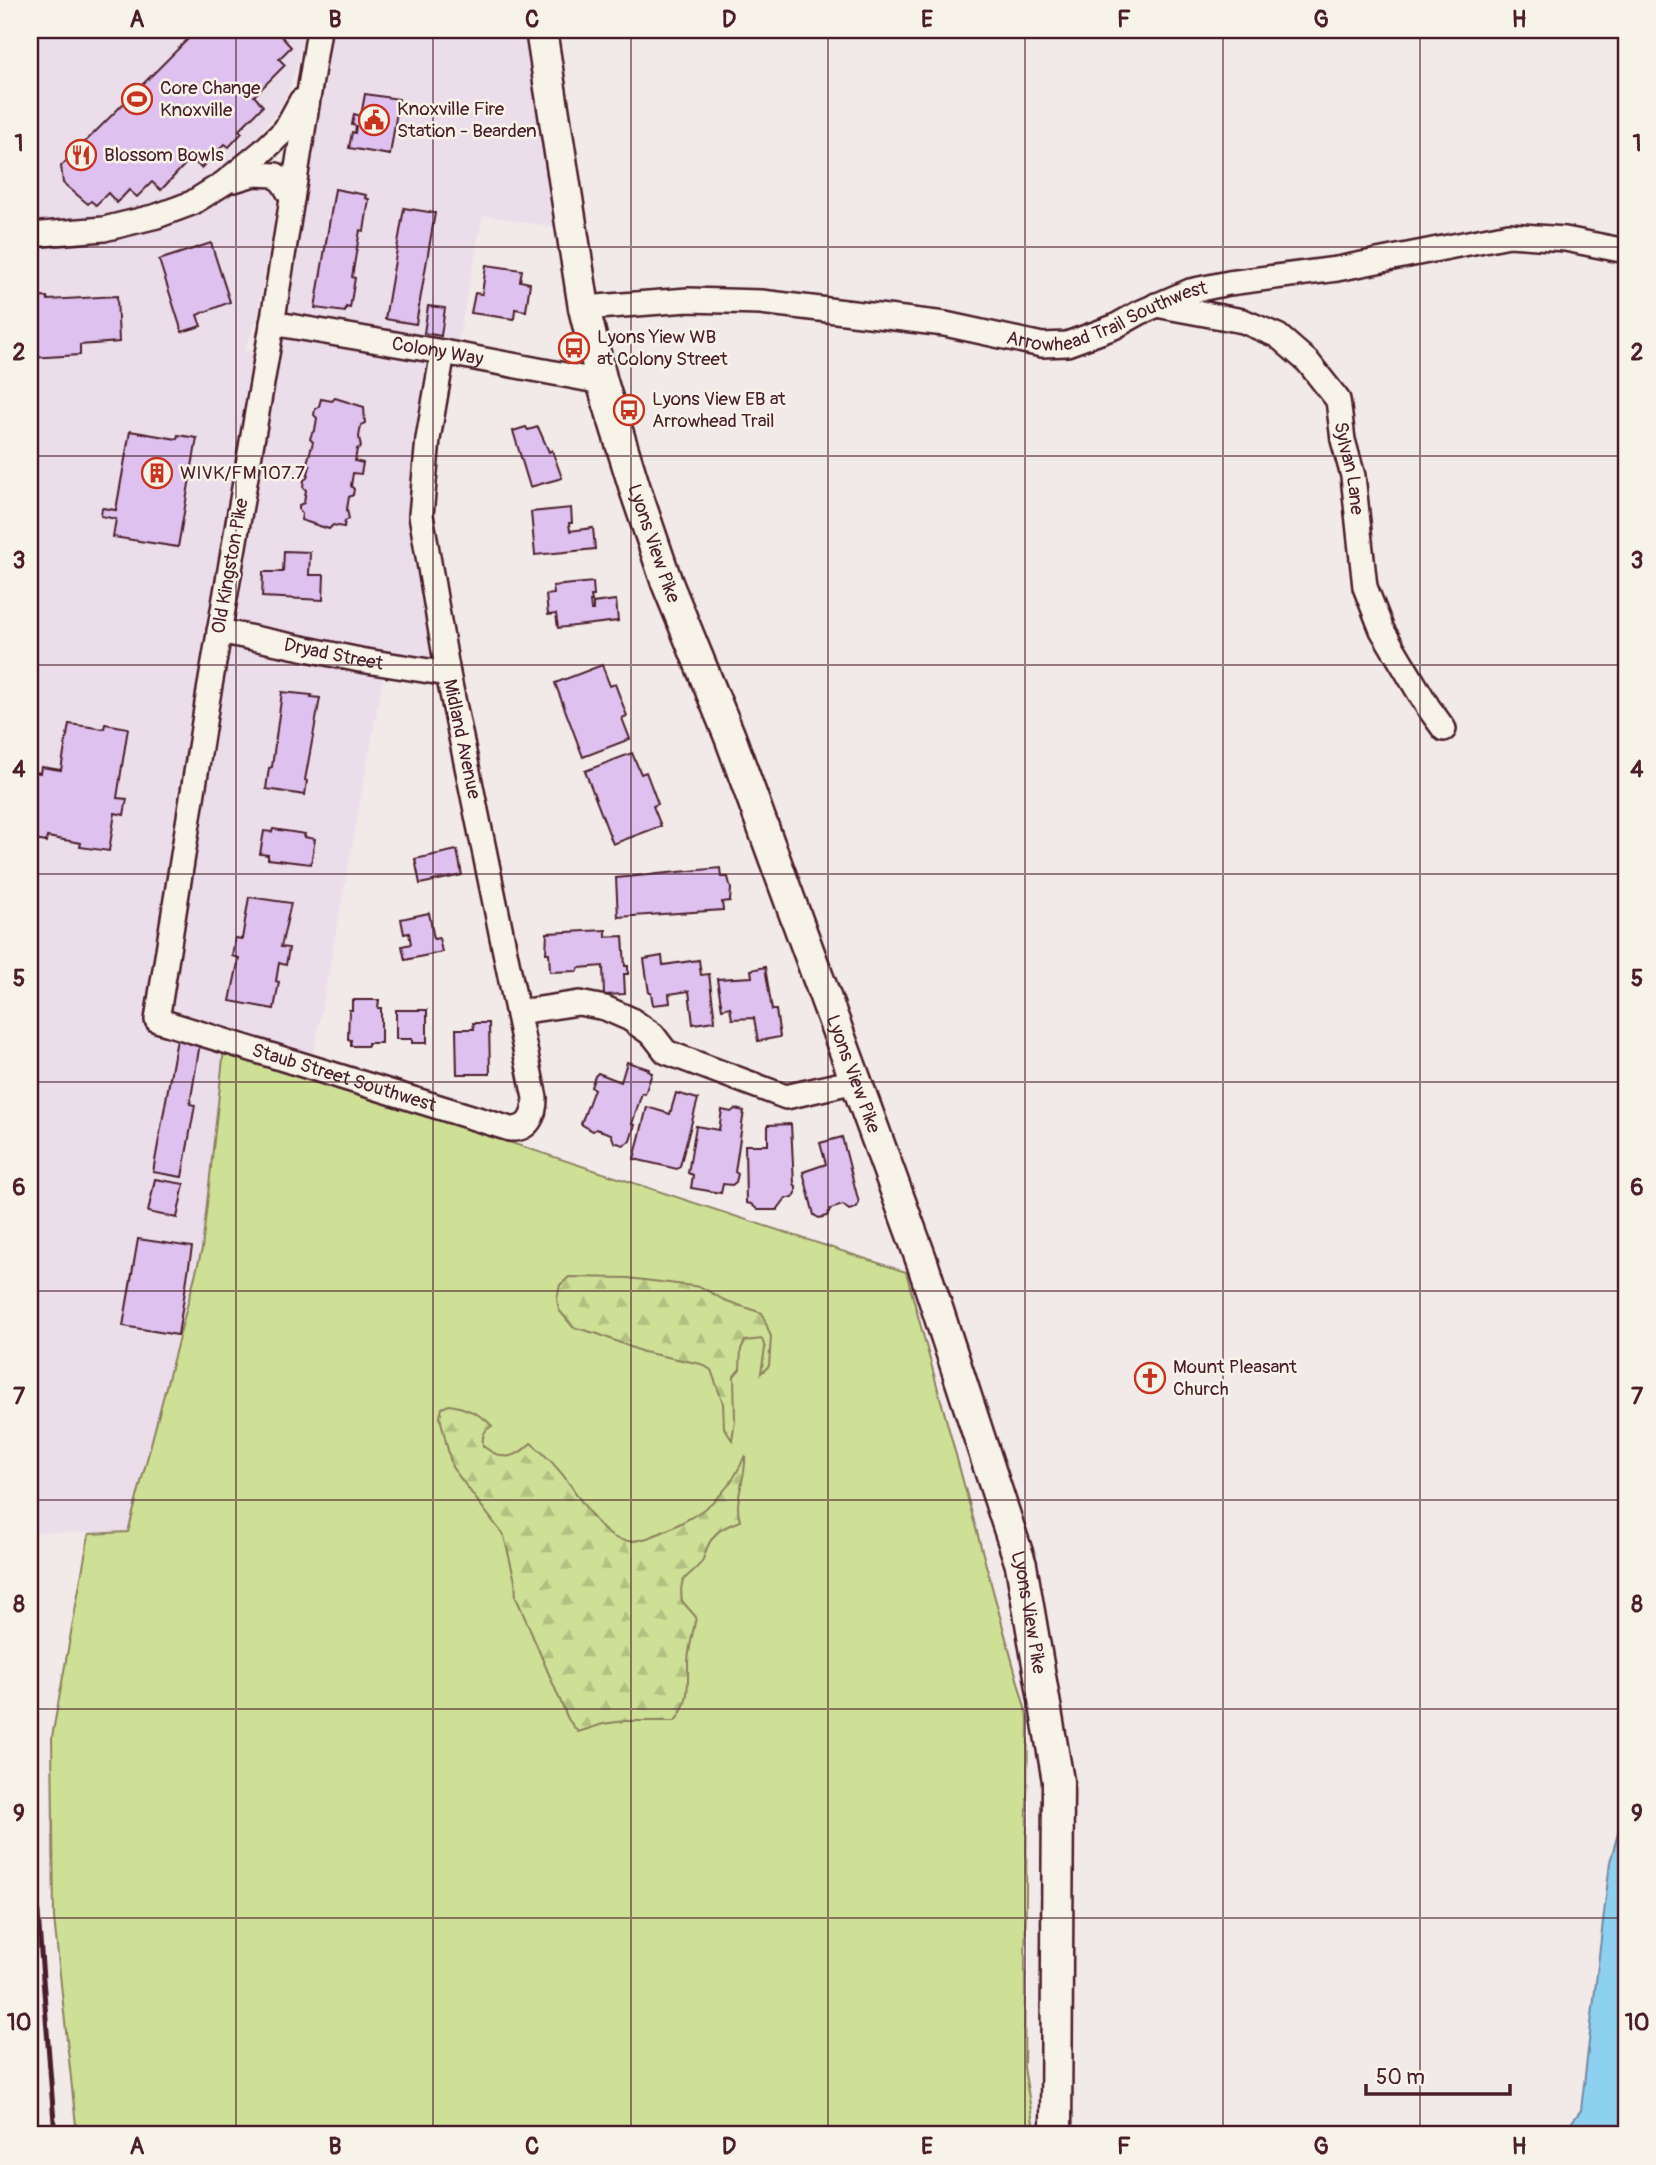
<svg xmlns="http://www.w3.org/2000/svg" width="1656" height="2165" font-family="Pangolin,sans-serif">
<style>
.built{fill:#ecddeb}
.green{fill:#cde095;stroke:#8c8060;stroke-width:2}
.forest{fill:url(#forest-firs);stroke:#8c8060;stroke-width:2}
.water{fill:#8ed0f0;stroke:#7389a1;stroke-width:2}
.building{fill:#dec1ef;stroke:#4a1f2b;stroke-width:2}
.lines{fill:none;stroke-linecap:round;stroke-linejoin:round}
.minor-casing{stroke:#4a1f2b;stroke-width:28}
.tertiary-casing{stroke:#4a1f2b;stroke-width:35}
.minor{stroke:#f7f3e8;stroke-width:23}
.tertiary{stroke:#f7f3e8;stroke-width:30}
.rail{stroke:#4a1f2b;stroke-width:5}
.grid{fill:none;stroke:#4a1f2b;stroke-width:2;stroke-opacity:0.55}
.labels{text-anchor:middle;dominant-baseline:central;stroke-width:5;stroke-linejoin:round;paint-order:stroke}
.poi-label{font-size:19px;fill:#4a1f2b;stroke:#f7f3e8;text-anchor:start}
.street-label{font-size:19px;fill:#4a1f2b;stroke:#f7f3e8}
.neatline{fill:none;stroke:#4a1f2b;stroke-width:2.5}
.grid-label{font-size:23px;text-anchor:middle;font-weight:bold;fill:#4a1f2b}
</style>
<defs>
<pattern id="forest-firs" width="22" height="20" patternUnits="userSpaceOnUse" patternTransform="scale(1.75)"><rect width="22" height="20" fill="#cde095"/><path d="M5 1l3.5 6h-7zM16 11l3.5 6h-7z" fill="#b2c081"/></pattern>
</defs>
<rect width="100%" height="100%" fill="#f2e9e9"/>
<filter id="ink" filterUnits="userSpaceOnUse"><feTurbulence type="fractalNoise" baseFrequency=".0143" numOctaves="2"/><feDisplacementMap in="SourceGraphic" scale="14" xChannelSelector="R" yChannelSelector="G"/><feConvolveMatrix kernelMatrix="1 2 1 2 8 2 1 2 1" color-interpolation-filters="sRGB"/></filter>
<g filter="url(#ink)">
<!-- built -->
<path class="built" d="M46 30H304L297 67 285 99 273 117 238 158 272 189 277 201 257 319 244 352 278 349 315 146 334 30H529L559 228 483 215 457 345 423 426 434 648 432 656 427 660 384 672 314 1051 305 1075 224 1049 202 1249 128 1533 30 1532V45Z"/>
<!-- green -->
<path class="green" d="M224 1049 906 1272 1028 1719 1024 2067 1035 2135H77L54 1918 52 1737 89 1534 128 1532 202 1249Z"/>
<!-- forest -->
<g class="forest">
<path d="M569 1277 628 1278 701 1287 724 1300 762 1313 771 1337 769 1366 761 1373 765 1348 762 1339 745 1341 741 1349 740 1369 734 1376 735 1420 732 1440 724 1428 723 1403 711 1370 701 1364 643 1352 598 1334 573 1327 559 1310 557 1299 560 1285Z"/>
<path d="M449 1405C464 1407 483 1415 492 1426 483 1431 482 1436 483 1446 502 1461 514 1460 531 1443 546 1455 560 1470 571 1486 608 1540 615 1558 681 1523 711 1508 733 1487 745 1455 747 1478 733 1498 740 1521 724 1527 714 1531 707 1548 705 1552 704 1560 700 1564 688 1579 678 1575 682 1601L696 1617C693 1632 689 1647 688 1662 688 1684 690 1703 675 1721H624L603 1724 578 1732 568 1719 516 1597 515 1581 504 1536 452 1467 440 1417 442 1408Z"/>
</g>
<!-- water -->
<path class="water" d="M1626 1805V2135H1562L1581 2110 1610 1862Z"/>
<!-- building -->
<g class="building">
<path d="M197 30H285L280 35 291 47 279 59 285 65 254 96 263 106 239 130 242 133 229 147 225 144 201 168 191 158 161 190 152 182 137 197 129 190 117 203 108 193 96 205 91 201 88 204 63 183 61 166Z"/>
<path d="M365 94 399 99 390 155 349 148 352 132 355 133 356 126 352 125 354 114 361 116Z"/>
<path d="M335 189 366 195 365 198 369 199 364 231 360 230 352 277 355 278 350 308 346 307 345 312 315 308Z"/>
<path d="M404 208 435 213 416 324 385 319Z"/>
<path d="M211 243 230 302 197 315 201 326 182 332 159 260Z"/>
<path d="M486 265 522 270 520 281 530 283 526 311 515 309 514 319 471 313 475 293 482 294Z"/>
<path d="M117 296 119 342 80 345V355L30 358V298L47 297 48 300Z"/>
<path d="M428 306 445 308 441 336 424 333Z"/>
<path d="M335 398 364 407 365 423 361 425 359 437 361 447 357 449 355 461 363 463 361 474 353 473 351 486 354 489 353 495 349 497 347 509 349 519 345 521 344 527 333 525 329 529 301 520 302 514 299 510V505L304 503 306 490 303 487 304 480 307 478 310 466 307 463 313 442 310 439 312 433 315 430 317 418 314 415 315 409 319 406 321 399 332 401Z"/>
<path d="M526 427 528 430 538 427 549 452 552 450 562 478 530 487 513 431Z"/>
<path d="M130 431 177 439 178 435 197 438 178 547 113 537 116 519 101 516 102 508 116 510Z"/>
<path d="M571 508 572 523H569L570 531 593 528 595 549 535 555 531 512Z"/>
<path d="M284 551 310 552 309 575H324L323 600 262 597 263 572H283Z"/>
<path d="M593 582 594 596H591L592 601H590L591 610H593V603L616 600 618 621 558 628 556 614 548 615 546 595 554 594 553 586Z"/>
<path d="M602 665 610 686 615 684 627 716 622 718 630 739 583 757 555 683Z"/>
<path d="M282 692 312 695 311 697 320 698 305 780 307 781 305 795 266 789 269 768 272 767Z"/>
<path d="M69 724 104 729 105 724 128 728 117 798 127 799 124 815 115 813 109 851 80 847 81 843 47 837 46 842 30 839V771L40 773 41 767 61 770Z"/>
<path d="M632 753 641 774 646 772 658 804 653 806 661 826 613 844 585 771Z"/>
<path d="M273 829 305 834 304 837 315 839 311 864 268 859V855L260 854 264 831 272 832Z"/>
<path d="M457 850 462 875 420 884 415 859Z"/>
<path d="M720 868 721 877H728L731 889 730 901 722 902 723 910 618 917 616 878Z"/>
<path d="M249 897 291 903 281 947 289 948 286 965 279 963 276 981 279 982 274 1009 230 1001 239 958 232 956 235 938 242 939Z"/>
<path d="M429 913 434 939 439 938 442 952 405 960 402 946 411 944 409 933 404 934 401 919Z"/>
<path d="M606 930V937L623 936 625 966H628V974H624L625 994 604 995 603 966 579 968 578 971 550 972 549 953H546L547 933Z"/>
<path d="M662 956 663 965 699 960 701 975 709 974 715 1021 693 1024 689 991 669 994 670 1003 653 1005 651 993H649L644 959Z"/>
<path d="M765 967 772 1010H776L780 1037 758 1041 754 1018 732 1019 730 1007 722 1009 717 979 752 977 751 970Z"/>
<path d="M352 1000H379L378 1008H381V1043H368V1046H351V1040L348 1039 349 1010H352Z"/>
<path d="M396 1010H427V1043H412V1039H396Z"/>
<path d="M473 1023H489L490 1074H457L456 1029H474Z"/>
<path d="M177 1039 200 1043 190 1104 195 1105 182 1177 153 1172Z"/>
<path d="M627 1062 649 1069 648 1071 652 1073 645 1094 642 1093 632 1124 635 1125 630 1141 623 1145 614 1142 611 1134 596 1129 593 1131 581 1124 594 1089 591 1087 595 1076 598 1073 621 1082Z"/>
<path d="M676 1093 698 1099 680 1166 677 1169 634 1159 647 1107 670 1114Z"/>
<path d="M735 1109 744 1111 735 1172 738 1174 736 1182 732 1185 723 1184 721 1193 691 1188 693 1175 688 1173 696 1126 719 1130 722 1110 731 1112Z"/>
<path d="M791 1124 794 1184 796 1186V1193L793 1198H786L777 1210H758L751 1204 746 1203 745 1145H768V1125Z"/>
<path d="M842 1137 859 1203 856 1208 849 1210 843 1205 830 1209 827 1216 819 1218 814 1215 803 1172 826 1164 820 1143Z"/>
<path d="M155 1179 184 1184 177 1218 148 1212Z"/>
<path d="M138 1239 192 1247 178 1335 123 1326Z"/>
</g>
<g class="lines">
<!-- minor casing -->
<g class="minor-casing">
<g id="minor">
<path id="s1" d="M319 30 271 331 207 703 157 1020 510 1129C529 1130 535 1115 535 1098L448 674 421 515 428 439 443 352"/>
<path d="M234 180 254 174 276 175 284 184 292 198"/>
<path d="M30 235 104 229 157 216 192 203 224 183 262 152 285 130 301 101"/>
<path id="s2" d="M1156 305 1243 321 1278 336 1308 362 1338 400 1343 440 1353 476 1365 587 1382 630 1428 707 1444 729"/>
<path id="s3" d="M584 308 688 300 761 302 945 324 1042 345 1067 344 1114 327 1139 313 1190 291 1229 283 1337 269 1509 235 1565 239 1626 251"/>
<path id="s4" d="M272 323 443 352 602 382"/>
<path id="s5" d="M219 631 360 660 448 674"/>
<path d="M519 1012 579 1003 605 1008 630 1019 653 1035 666 1052 786 1097 855 1081"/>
</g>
</g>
<!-- tertiary casing -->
<g class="tertiary-casing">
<g id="tertiary">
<path id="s6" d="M541 30 584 308 602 382 636 492 667 583 730 737 921 1259 1021 1565 1058 1781 1056 2135"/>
</g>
</g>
<!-- minor -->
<use href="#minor" class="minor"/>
<!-- tertiary -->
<use href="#tertiary" class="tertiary"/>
<!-- rail -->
<path class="rail" d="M30 1809 55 2135"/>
</g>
</g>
<!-- grid -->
<path class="grid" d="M236 30V2135M433 30V2135M631 30V2135M828 30V2135M1025 30V2135M1223 30V2135M1420 30V2135M30 247H1626M30 456H1626M30 665H1626M30 874H1626M30 1082H1626M30 1291H1626M30 1500H1626M30 1709H1626M30 1918H1626"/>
<!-- icons -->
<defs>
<g id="stadium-ring" transform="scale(1.575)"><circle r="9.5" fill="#f7f3e8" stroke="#c8321e" stroke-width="1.5"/><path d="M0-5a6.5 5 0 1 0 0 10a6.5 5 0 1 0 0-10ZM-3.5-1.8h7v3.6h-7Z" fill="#c8321e"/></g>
<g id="civic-ring" transform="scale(1.575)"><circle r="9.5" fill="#f7f3e8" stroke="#c8321e" stroke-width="1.5"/><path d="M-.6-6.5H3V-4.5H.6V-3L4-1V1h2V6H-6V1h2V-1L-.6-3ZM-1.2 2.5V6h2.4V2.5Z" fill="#c8321e"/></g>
<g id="restaurant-ring" transform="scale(1.575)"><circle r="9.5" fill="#f7f3e8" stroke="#c8321e" stroke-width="1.5"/><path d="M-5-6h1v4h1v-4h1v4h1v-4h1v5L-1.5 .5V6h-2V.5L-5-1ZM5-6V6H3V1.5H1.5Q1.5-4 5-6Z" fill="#c8321e"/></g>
<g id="bus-ring" transform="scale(1.575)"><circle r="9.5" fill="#f7f3e8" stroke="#c8321e" stroke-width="1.5"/><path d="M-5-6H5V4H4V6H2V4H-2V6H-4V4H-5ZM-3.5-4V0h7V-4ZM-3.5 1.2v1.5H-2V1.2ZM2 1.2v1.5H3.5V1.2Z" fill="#c8321e"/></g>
<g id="building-ring" transform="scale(1.575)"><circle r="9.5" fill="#f7f3e8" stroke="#c8321e" stroke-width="1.5"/><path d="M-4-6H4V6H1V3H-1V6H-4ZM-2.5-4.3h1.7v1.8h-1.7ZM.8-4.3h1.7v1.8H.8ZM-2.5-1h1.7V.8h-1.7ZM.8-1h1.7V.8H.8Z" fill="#c8321e"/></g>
<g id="church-ring" transform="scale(1.575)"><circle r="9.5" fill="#f7f3e8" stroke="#c8321e" stroke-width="1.5"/><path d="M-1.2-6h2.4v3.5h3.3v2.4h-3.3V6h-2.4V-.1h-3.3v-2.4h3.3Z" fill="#c8321e"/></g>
</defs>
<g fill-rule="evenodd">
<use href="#stadium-ring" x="137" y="99"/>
<use href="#civic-ring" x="374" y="120"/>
<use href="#restaurant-ring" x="81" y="155"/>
<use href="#bus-ring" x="574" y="348"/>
<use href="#bus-ring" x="629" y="410"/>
<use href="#building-ring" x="157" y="473"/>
<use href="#church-ring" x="1150" y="1378"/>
</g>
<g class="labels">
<!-- poi labels -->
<g class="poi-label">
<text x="160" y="88">Core Change<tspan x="160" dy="22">Knoxville</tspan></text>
<text x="397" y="109">Knoxville Fire<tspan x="397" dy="22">Station - Bearden</tspan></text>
<text x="104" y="155">Blossom Bowls</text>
<text x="597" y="337">Lyons Yiew WB<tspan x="597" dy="22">at Colony Street</tspan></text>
<text x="652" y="399">Lyons View EB at<tspan x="652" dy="22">Arrowhead Trail</tspan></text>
<text x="180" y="473">WIVK/FM 107.7</text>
<text x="1173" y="1367">Mount Pleasant<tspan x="1173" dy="22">Church</tspan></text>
</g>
<!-- street labels -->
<g class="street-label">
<text stroke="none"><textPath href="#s3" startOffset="532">Arrowhead Trail Southwest</textPath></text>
<text stroke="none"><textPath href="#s4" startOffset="168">Colony Way</textPath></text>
<text stroke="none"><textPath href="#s2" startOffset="284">Sylvan Lane</textPath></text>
<text stroke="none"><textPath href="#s6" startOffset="527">Lyons View Pike</textPath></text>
<text transform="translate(230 566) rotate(-80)">Old Kingston Pike</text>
<text stroke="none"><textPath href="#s5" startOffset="117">Dryad Street</textPath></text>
<text transform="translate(462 739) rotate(78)">Midland Avenue</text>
<text stroke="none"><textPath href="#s6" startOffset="1094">Lyons View Pike</textPath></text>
<text stroke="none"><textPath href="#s1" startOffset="1199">Staub Street Southwest</textPath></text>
<text stroke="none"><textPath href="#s6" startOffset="1661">Lyons View Pike</textPath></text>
</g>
</g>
<!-- margin -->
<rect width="1656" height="2165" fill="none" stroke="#f7f3e8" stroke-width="77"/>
<!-- scale -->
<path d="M1366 2084v10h144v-10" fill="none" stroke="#4a1f2b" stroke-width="3.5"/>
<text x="1376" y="2084" font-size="21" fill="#4a1f2b" stroke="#f7f3e8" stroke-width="5" paint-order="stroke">50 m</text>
<rect x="38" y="38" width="1580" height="2088" class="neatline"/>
<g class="grid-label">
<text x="137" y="27">A</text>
<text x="335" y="27">B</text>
<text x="532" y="27">C</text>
<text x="729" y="27">D</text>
<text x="927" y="27">E</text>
<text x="1124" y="27">F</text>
<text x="1321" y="27">G</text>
<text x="1519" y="27">H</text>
<text x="19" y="151">1</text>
<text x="1637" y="151">1</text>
<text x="19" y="360">2</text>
<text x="1637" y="360">2</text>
<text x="19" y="568">3</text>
<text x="1637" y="568">3</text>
<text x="19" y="777">4</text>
<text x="1637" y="777">4</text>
<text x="19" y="986">5</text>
<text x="1637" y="986">5</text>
<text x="19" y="1195">6</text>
<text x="1637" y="1195">6</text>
<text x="19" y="1404">7</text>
<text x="1637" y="1404">7</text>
<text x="19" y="1612">8</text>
<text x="1637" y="1612">8</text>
<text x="19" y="1821">9</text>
<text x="1637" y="1821">9</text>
<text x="19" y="2030">10</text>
<text x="1637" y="2030">10</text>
<text x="137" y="2154">A</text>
<text x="335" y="2154">B</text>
<text x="532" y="2154">C</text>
<text x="729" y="2154">D</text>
<text x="927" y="2154">E</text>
<text x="1124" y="2154">F</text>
<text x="1321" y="2154">G</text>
<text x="1519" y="2154">H</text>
</g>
</svg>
